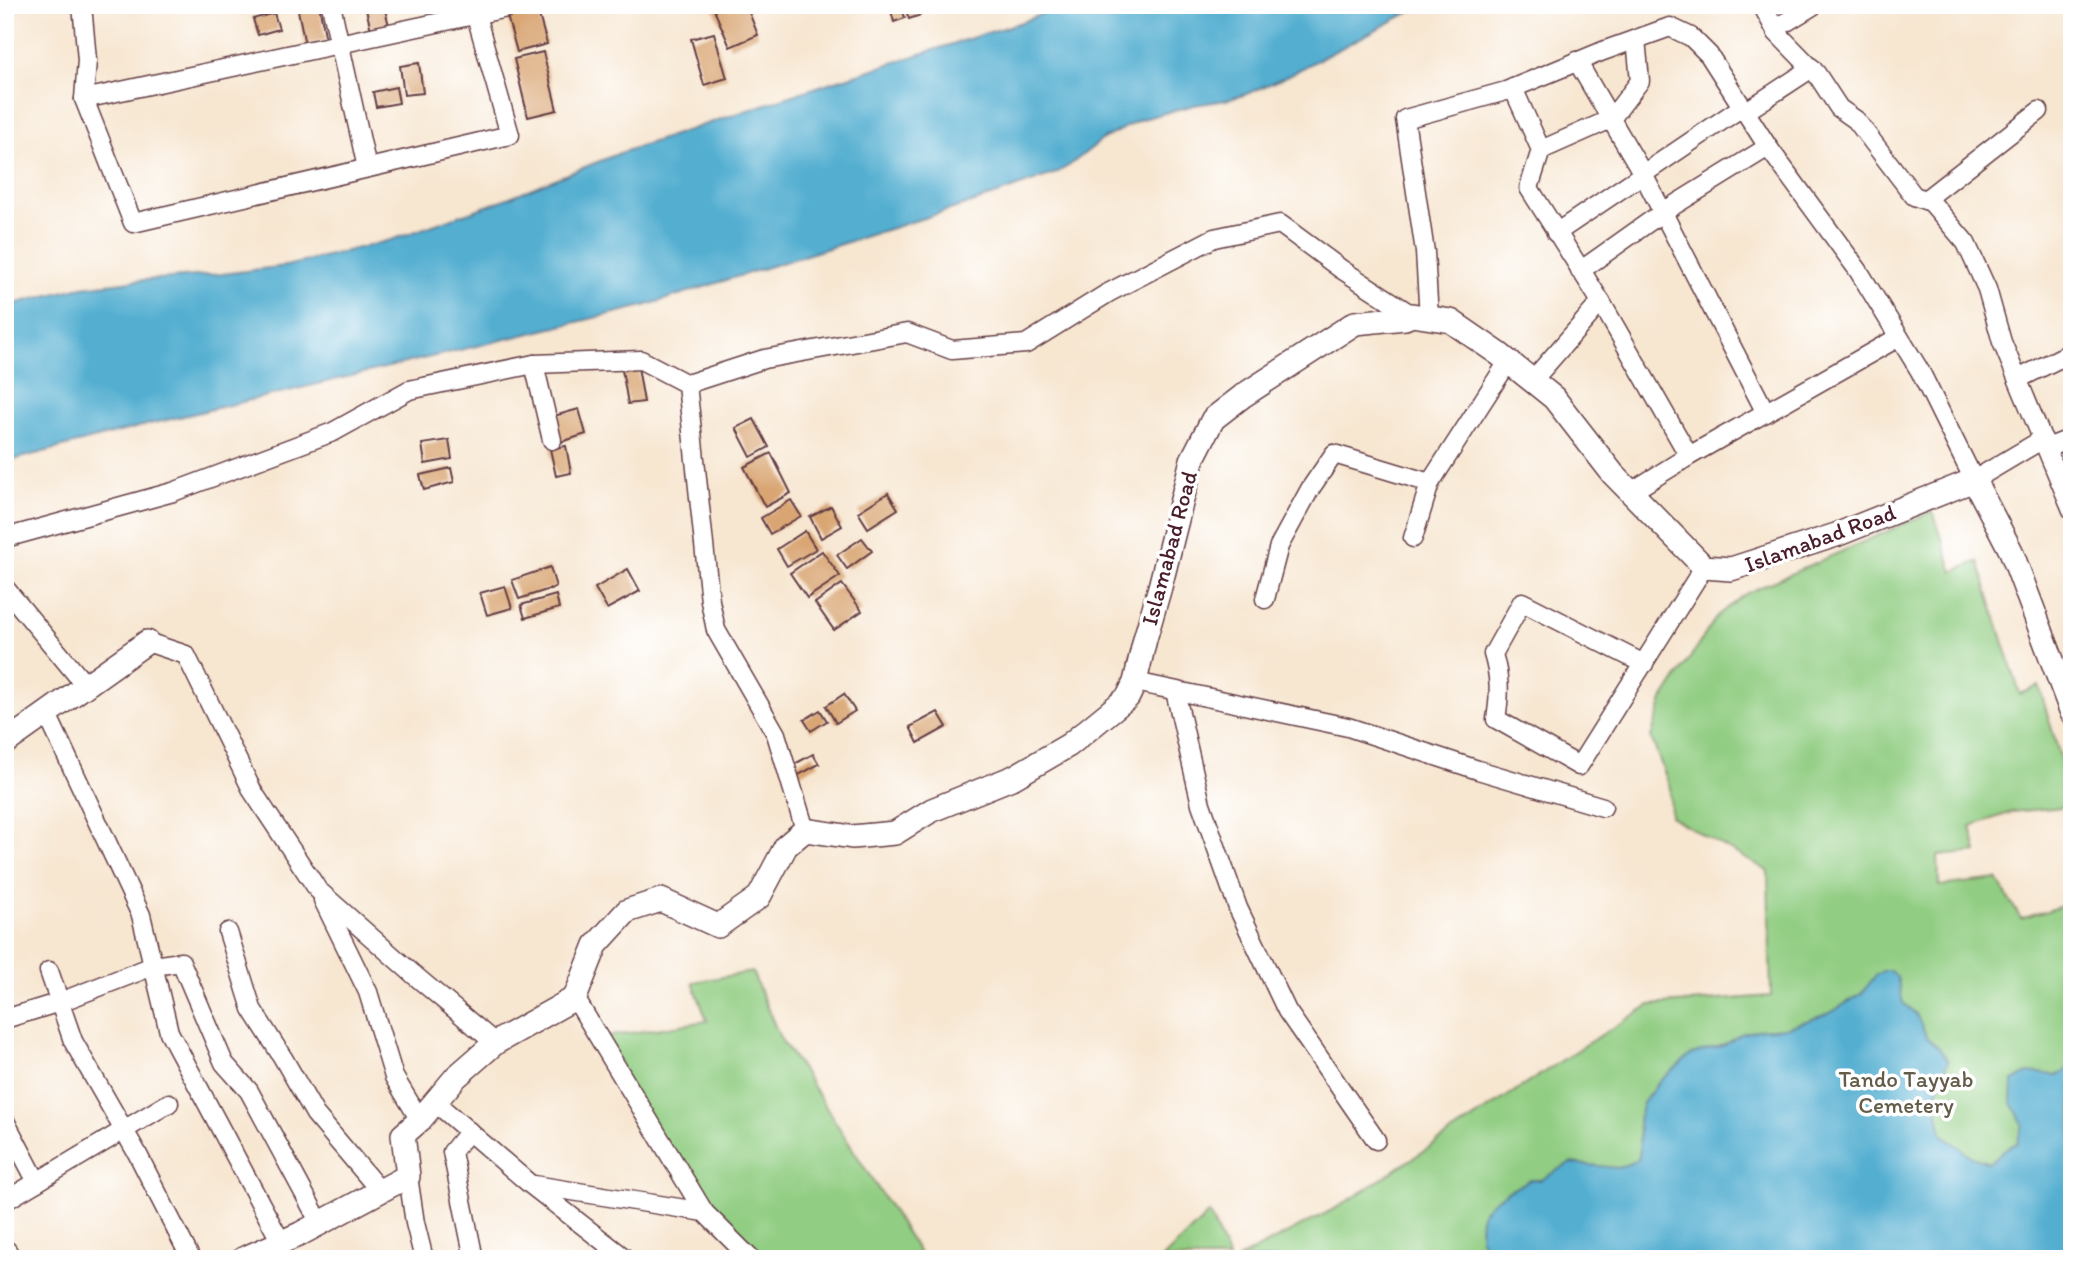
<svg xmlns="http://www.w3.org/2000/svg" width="2077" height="1264" font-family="Itim,sans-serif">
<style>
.green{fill:#91cd82;stroke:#6e7656;stroke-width:2}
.water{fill:#52aed0;stroke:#4e667e;stroke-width:2}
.building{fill:#d9a673}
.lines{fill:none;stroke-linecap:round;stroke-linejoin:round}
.minor-casing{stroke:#643d44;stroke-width:21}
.tertiary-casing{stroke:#643d44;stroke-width:26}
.minor{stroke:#fff;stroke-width:18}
.tertiary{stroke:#fff;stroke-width:23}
.labels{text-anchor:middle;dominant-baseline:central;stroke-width:7;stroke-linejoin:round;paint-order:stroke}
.street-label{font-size:23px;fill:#4a1f2b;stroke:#fff}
.park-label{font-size:23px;fill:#635c49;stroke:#fff}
</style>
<rect width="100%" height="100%" fill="#fff"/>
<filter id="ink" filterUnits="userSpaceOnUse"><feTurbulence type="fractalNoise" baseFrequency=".0143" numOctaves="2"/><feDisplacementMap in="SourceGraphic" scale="14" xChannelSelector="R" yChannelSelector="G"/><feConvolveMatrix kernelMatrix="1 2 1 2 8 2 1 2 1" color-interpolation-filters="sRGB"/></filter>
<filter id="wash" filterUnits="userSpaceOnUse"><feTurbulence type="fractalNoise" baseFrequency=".00686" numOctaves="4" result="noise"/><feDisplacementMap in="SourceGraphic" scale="28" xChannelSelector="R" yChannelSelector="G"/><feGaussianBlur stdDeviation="1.57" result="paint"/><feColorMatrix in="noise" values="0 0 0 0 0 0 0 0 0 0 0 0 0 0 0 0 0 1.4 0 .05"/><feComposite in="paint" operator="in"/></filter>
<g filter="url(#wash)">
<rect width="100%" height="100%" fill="#f7e6d0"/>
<!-- green -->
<g class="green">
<path d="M1933 511 1953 572 1978 561 2020 694 2039 686 2072 797V806L2012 812 1971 826 1977 852 1938 856 1939 886 1997 879 2021 919 2062 906 2072 933V1259H1238L1340 1206 1593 1040 1650 1005 1771 996 1768 871 1671 817 1670 788 1651 737 1663 700 1717 616 1745 594Z"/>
<path d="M752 972 780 1038 799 1065 923 1259H752L704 1212 599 1038 707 1021 693 982Z"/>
<path d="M1209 1213 1229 1259H1162Z"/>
</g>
<!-- water -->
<g class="water">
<path d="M1062 5H1423L1289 75 1247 94 1226 100 1194 105 1139 120 1103 139 1070 165 1056 173 978 201 644 306 150 424 5 462V306L82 287 132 281 222 274 286 266 391 240 495 203 620 153 823 85 1025 21Z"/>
<path d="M1883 971H1891L1897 977 1903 1003 1916 1014 1927 1037 1940 1049 1948 1061 1935 1098 1942 1134 1972 1157 1989 1163 2005 1149 2017 1143 2023 1124 2012 1103 2013 1081C2018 1079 2024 1074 2030 1073 2046 1070 2060 1085 2072 1062V1259H1489L1480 1236 1481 1214 1490 1204 1507 1192 1530 1180H1540L1570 1163 1618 1168 1638 1160 1640 1150 1638 1119 1643 1103 1659 1082 1692 1054 1725 1045 1741 1034 1756 1030 1785 1028 1830 1013 1861 994 1876 975Z"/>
</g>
<g id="blocks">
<!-- building -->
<g class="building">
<path d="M297 5H319L326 40 305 45Z"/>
<path d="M365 5H384L389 26 371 30Z"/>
<path d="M712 5H746L758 35 730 47Z"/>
<path d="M895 5H901L905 18 894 22 890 7Z"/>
<path d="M904 5H917L921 15 909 19Z"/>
<path d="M537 8 547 44 517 52 507 16Z"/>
<path d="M274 13 279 29 258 35 253 19Z"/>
<path d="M714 33 727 78 704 85 691 39Z"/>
<path d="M543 52 557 110 528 117 514 59Z"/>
<path d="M419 63 423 93 404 95 400 66Z"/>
<path d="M396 87 399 103 376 107 373 92Z"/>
<path d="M637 361 644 402 628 404 621 364Z"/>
<path d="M579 409 586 434 561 442 554 416Z"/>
<path d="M754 419 769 447 751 457 736 428Z"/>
<path d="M449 440 452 459 425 464 422 444Z"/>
<path d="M566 446 571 473 556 476 550 449Z"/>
<path d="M771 453 791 493 765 507 744 467Z"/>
<path d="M451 468 454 482 424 490 420 475Z"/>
<path d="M888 493 898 509 868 528 858 512Z"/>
<path d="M791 500 801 516 770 534 761 518Z"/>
<path d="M831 506 842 526 821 538 810 517Z"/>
<path d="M805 531 816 549 787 566 777 549Z"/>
<path d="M862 538 872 551 847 569 837 555Z"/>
<path d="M822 551 840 576 807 598 790 573Z"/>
<path d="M550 567 556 587 519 599 512 580Z"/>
<path d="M628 569 640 591 607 609 595 588Z"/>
<path d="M842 584 862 611 834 630 815 603Z"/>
<path d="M505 586 512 608 487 615 480 593Z"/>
<path d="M556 595 559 608 525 618 521 605Z"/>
<path d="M844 694 855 711 836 723 826 706Z"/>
<path d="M820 710 827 721 811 731 804 720Z"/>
<path d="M938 712 947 727 918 743 910 727Z"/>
<path d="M813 754 819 764 797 776 791 766Z"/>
</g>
</g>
</g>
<g filter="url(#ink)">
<use href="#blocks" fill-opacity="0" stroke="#643d44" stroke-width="2"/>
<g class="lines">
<!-- minor casing -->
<g class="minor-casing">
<g id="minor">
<path d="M82 5 87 60 84 99 133 223 510 135 473 5"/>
<path d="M331 5 367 168"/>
<path d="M1762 5 1777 33 1816 73 1839 108 1856 120 1914 196 1931 202 1966 243 1987 289 2002 342 2072 510"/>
<path d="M1775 29 1814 5"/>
<path d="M1577 61 1643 174 1766 413"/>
<path d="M1513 88 1541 150 1529 188 1601 302 1689 456"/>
<path d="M84 99 520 5"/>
<path d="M1745 112 1812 68"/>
<path d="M1541 150 1611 119 1640 81 1636 39"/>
<path d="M1925 200 2039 111"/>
<path d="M1556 233 1742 107"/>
<path d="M1580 271 1663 212 1768 147"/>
<path d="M1429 318 1425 252 1405 119 1506 91 1603 51 1670 27 1691 37 1709 55 1768 147 1858 270 1920 371 1974 480 2043 439"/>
<path d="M534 364 552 440"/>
<path d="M2018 379 2072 352"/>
<path d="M1532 381 1601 302"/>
<path d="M687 384 764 359 907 333 952 350 1026 344 1108 293 1214 238 1280 224 1341 269 1412 315"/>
<path d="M2047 448 2072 438"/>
<path d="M1631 492 1689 456 1899 337"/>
<path d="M5 538 173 492 333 432 409 390 534 364 641 360 687 384 710 601 716 630 776 734 805 830"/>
<path d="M1413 538 1430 483 1508 362"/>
<path d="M5 588 86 686"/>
<path d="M1265 599 1279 546 1310 489 1334 454 1430 483"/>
<path d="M147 642 186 655 253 792 318 890 413 974 495 1043"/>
<path d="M1644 664 1522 602 1493 654C1500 677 1500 695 1496 719L1579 766 1704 567"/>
<path d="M1135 682 1348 727 1478 770 1603 807"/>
<path d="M1175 691 1201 804 1238 908 1287 1011 1376 1140"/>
<path d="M47 714 141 915 169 1032 281 1242"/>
<path d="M323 900 368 992 394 1077 420 1120"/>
<path d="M228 932 252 1009 283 1058 315 1114 380 1191"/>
<path d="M49 971 73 1041 137 1153 191 1259"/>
<path d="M575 998 704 1212"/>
<path d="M5 1019 60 1002 153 966 181 962 224 1063 249 1091 320 1223"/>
<path d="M436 1103 531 1185 626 1259"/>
<path d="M5 1121 37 1182"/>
<path d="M469 1131 452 1152 474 1259"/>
<path d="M408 1176 415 1223 424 1259"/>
<path d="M534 1185 704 1212 751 1259"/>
<path d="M5 1201 169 1103"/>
</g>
</g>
<!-- tertiary casing -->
<g class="tertiary-casing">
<g id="tertiary">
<path d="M5 743 147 642"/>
<path d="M5 1252 9 1259"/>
<path d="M243 1259 300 1234 408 1176 403 1135 420 1120 456 1077 495 1043 575 998 596 945 627 911 661 900 718 926 759 897 786 846 805 830 852 837 895 833 932 810 1014 777 1069 745 1128 697 1135 682 1145 639 1160 587 1192 460 1213 419 1244 395 1355 323 1405 318 1412 315 1451 321 1499 354 1554 398 1613 474 1704 567 1731 569 1836 535 1974 480 2011 551 2072 713"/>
</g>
</g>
<!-- minor -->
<use href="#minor" class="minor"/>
<!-- tertiary -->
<use href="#tertiary" class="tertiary"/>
</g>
</g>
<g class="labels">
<!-- street labels -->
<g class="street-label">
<text transform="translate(1820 538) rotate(-20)">Islamabad Road</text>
<text transform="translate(1169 548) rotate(-75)">Islamabad Road</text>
</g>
<!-- park labels -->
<g class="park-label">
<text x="1906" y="1079">Tando Tayyab<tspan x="1906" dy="26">Cemetery</tspan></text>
</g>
</g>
<!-- margin -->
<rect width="2077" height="1264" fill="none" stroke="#fff" stroke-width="28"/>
</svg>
